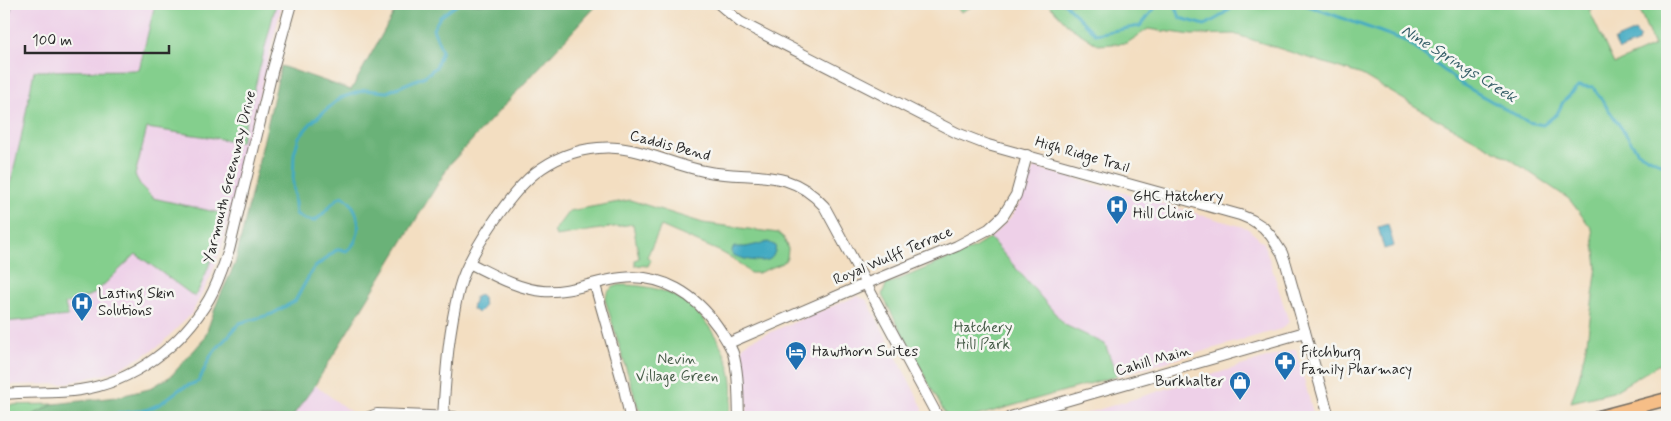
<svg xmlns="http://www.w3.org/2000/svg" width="1671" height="421" font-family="Mynerve,sans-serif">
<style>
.built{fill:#eed0e8}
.green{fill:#84cf8d;stroke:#587d5c}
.forest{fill:#6bb278;stroke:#4b6e52}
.water{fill:#43aac2;stroke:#376a76}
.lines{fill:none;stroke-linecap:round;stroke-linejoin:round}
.stream{stroke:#43aac2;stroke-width:3}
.minor-casing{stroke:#716a60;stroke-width:12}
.major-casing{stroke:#716a60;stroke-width:15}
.minor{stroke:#fff;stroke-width:10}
.major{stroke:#f6be87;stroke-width:12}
.labels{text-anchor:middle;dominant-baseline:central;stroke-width:5;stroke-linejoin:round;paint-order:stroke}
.street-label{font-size:15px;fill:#2b2b2b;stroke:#f6f6f2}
.poi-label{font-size:15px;fill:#2b2b2b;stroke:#f6f6f2;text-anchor:start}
.park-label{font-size:15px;fill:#465c48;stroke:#f6f6f2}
.water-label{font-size:16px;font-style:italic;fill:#355e67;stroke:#f6f6f2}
</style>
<rect width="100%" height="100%" fill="#f6f6f2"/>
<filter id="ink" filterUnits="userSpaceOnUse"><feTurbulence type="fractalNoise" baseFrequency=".02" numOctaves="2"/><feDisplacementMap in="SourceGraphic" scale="10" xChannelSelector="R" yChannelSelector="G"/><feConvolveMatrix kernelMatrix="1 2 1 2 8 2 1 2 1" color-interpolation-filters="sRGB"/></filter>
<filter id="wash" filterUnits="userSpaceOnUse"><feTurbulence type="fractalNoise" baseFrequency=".0096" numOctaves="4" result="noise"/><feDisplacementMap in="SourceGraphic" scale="20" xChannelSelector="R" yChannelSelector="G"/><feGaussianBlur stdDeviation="1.12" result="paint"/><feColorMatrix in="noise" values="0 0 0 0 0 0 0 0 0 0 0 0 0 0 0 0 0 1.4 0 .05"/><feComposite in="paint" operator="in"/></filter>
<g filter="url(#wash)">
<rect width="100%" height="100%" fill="#f3dec1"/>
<!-- built -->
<g class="built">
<path d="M4 4H281L280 12 222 246 211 276 192 313 160 345 143 356 110 373 62 384 4 385Z"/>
<path d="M1034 167 1247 228 1264 243 1289 322 1281 329 1117 376 1105 344 1065 325 990 238 1010 218 1019 204Z"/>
<path d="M857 296 867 300 923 408 922 417H751L747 412 746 383 742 348 749 341Z"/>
<path d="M1296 349 1314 417H1075Z"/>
<path d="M315 385 356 416 357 417H292Z"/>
</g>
<!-- green -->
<g class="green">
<path d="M4 4H12L4 42Z"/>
<path d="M155 4H276L241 142 147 128 135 175 141 186 153 198 224 214C217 244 209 270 195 297L136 254 94 294 65 304 68 316 4 322V211L21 138 34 71 139 70Z"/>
<path d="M951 4H977L961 12Z"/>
<path d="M1048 4H1602L1589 10 1614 64 1654 46 1638 6 1644 4H1667V363L1658 365 1613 392 1571 402 1579 378 1587 342 1597 266 1592 229 1569 199 1510 159 1435 118 1362 75 1234 34 1192 35 1148 29 1127 43 1098 45 1070 27Z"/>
<path d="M630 200 703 223 778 233 784 238 788 249 787 258 783 263 758 273H750L735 260 721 252 661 226 647 257 651 260 648 266 635 265V260L639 258 633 224 556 236 554 231 569 211Z"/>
<path d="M990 238 1065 325 1105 344 1117 376 973 417H950L945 414 882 295 886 285 974 248Z"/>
<path d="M620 285C639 285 655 287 673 295 710 312 748 378 726 417L643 416 638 407 605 299C608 290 611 287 620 285Z"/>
<path d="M54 404 29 417H4V405Z"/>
</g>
<!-- forest -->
<path class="forest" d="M399 4H598L450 164 315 385 292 417H29L54 404 116 397 149 389 171 376 204 339 218 300 235 264 281 66 351 90Z"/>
<!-- water -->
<g class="water">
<path d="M1635 31 1640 38 1638 39 1639 42 1619 50 1614 40Z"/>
<path d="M1388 224 1394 246 1384 249 1378 227Z"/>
<path d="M768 242 776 246C775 251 774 258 768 260 760 263 739 259 732 254V250L734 247H746Z"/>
<path d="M480 295 483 298 484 307 478 313 472 309 475 297Z"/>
</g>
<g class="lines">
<!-- stream -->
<g class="stream">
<path d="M1065 4 1095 34 1140 26 1158 4"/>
<path d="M1175 4 1180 18 1205 25 1221 16 1235 4"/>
<path d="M1303 4 1406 41 1463 85 1528 122 1543 125 1557 114 1563 102 1579 86 1593 87 1638 152 1667 167"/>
<path d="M90 417 146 410 160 404 180 389 199 381 211 355 240 323 272 314 295 301 313 269 335 251 340 249 346 251C365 240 361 206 342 196 331 201 326 214 314 221L304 219 296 214 293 183 294 154 299 137 311 123 340 98 365 90 387 92 425 76 436 67 442 51 433 29 440 17 458 4"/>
</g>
</g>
</g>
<g filter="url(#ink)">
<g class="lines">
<!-- minor casing -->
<g class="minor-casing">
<g id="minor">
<path d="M719 4 740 22 957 133 988 145 1240 215 1252 220 1263 227 1271 236 1282 253 1286 264 1329 417"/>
<path d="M469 263C492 274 517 289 543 291 570 293 595 281 622 278 662 273 696 295 718 327 724 336 729 343 733 353 739 374 738 395 739 417"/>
<path d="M595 285 623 384 630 417"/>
<path d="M729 343 865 284 957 246 989 229 1003 216 1016 195 1027 155"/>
<path d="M4 394C29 391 54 394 80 390 134 382 182 345 209 299 218 283 223 267 229 250L272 72 291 4"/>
<path d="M369 417 377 414 454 417"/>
<path d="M443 417C446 373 448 333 459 289 467 256 509 194 535 173 553 159 575 150 598 148 635 144 668 164 704 171 751 181 787 165 824 206L938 417"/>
<path d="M1010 417 1305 332"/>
</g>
</g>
<!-- major casing -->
<g class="major-casing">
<path id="major" d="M1599 417 1667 399"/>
</g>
<!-- minor -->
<use href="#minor" class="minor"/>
<!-- major -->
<use href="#major" class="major"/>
</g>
</g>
<!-- icons -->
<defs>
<g id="hospital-pin" transform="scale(1.125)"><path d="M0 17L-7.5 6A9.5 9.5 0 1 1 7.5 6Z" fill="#1f6fb2" stroke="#f6f6f2"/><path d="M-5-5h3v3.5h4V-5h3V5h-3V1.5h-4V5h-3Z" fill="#fff"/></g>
<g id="hotel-pin" transform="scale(1.125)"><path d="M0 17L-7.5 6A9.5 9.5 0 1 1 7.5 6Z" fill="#1f6fb2" stroke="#f6f6f2"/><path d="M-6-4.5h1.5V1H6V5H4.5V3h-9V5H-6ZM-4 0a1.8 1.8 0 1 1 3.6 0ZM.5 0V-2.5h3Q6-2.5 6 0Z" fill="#fff"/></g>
<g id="pharmacy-pin" transform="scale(1.125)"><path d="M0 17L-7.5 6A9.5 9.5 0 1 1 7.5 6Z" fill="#1f6fb2" stroke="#f6f6f2"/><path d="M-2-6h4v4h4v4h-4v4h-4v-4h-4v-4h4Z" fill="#fff"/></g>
<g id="shop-pin" transform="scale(1.125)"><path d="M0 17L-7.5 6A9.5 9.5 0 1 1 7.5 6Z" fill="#1f6fb2" stroke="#f6f6f2"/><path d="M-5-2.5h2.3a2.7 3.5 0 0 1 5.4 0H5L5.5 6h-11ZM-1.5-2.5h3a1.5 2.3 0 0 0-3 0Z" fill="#fff"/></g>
</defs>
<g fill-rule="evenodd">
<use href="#hospital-pin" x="1117" y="206"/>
<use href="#hospital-pin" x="82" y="303"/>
<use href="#hotel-pin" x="796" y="352"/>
<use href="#pharmacy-pin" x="1285" y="362"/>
<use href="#shop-pin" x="1240" y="382"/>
</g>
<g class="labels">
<!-- street labels -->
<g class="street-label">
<text transform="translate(670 146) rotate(15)">Caddis Bend</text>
<text transform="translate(1082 155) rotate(16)">High Ridge Trail</text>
<text transform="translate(230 177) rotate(-76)">Yarmouth Greenway Drive</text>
<text transform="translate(893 256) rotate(-23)">Royal Wulff Terrace</text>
<text transform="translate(1153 361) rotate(-16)">Cahill Main</text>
</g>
<!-- poi labels -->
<g class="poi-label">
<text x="1133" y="197">GHC Hatchery<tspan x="1133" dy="17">Hill Clinic</tspan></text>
<text x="98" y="294">Lasting Skin<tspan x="98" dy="17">Solutions</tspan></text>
<text x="812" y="352">Hawthorn Suites</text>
<text x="1301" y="353">Fitchburg<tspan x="1301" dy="17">Family Pharmacy</tspan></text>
<text x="1224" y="382" text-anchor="end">Burkhalter</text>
</g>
<!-- park labels -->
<g class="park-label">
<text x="983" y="328">Hatchery<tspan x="983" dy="17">Hill Park</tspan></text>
<text x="677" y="360">Nevin<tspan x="677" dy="17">Village Green</tspan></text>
</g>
<!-- water labels -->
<g class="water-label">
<text transform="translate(1459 64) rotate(32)">Nine Springs Creek</text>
</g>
</g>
<!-- margin -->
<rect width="1671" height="421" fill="none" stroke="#f6f6f2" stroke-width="20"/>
<!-- scale -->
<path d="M25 45v8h144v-8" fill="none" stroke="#2b2b2b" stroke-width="2.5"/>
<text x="32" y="45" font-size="15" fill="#2b2b2b" stroke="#f6f6f2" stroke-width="4" paint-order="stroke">100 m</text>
</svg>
